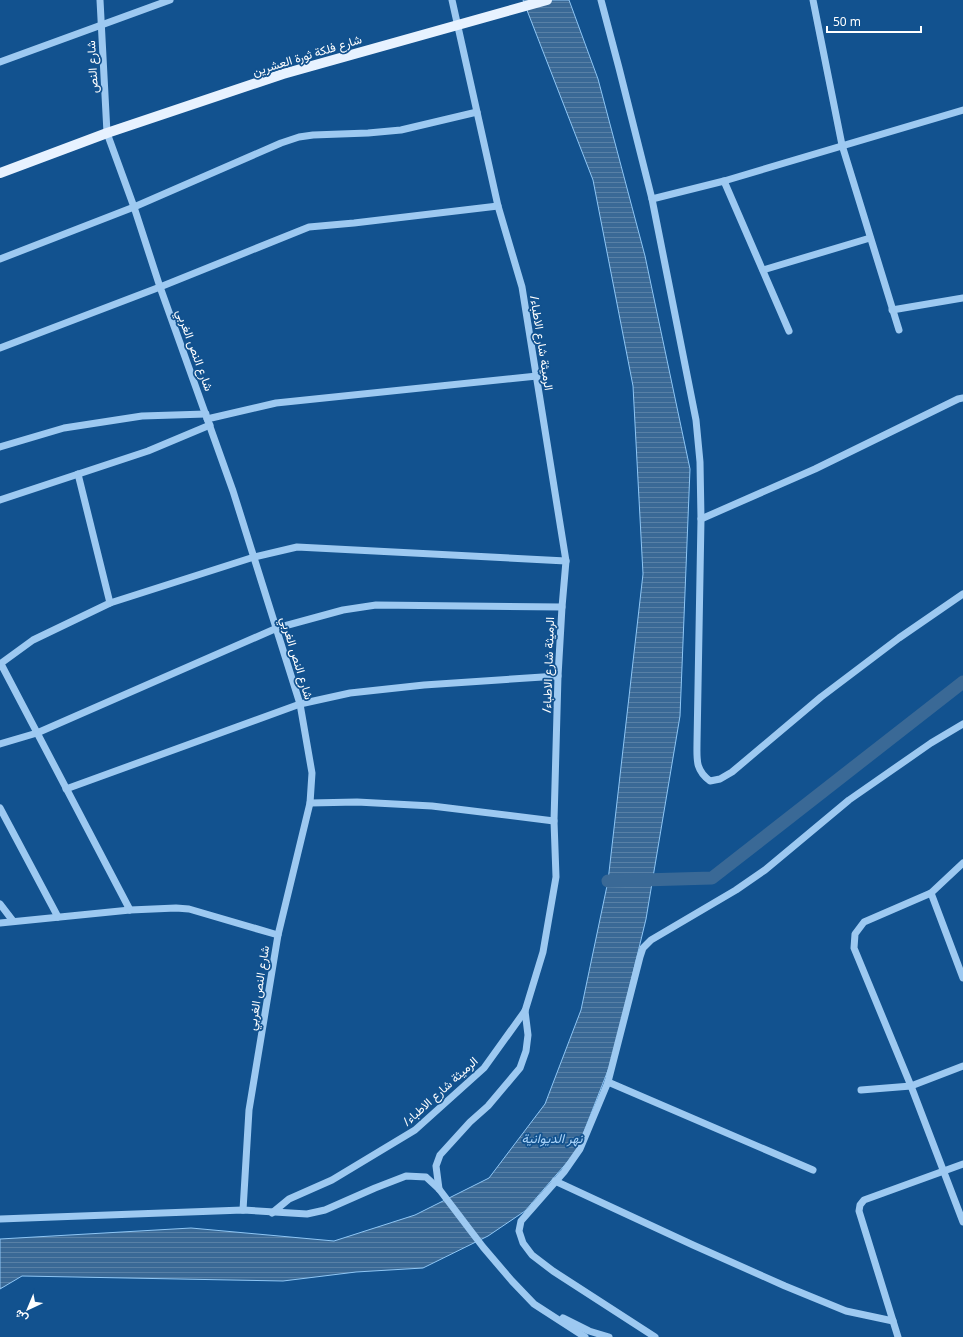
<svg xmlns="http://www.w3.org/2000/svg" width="963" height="1337" font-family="'Noto Sans',Vazirmatn,sans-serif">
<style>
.water{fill:url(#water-rules);stroke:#8ec6f5}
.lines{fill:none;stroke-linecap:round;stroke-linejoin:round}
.canal{stroke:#3a6996;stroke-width:13}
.minor{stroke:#9dc9f1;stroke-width:7}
.major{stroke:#e7f2ff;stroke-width:10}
.labels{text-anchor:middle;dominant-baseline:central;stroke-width:3.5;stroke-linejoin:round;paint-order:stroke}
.street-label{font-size:12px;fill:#fff;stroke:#12528f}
.water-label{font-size:13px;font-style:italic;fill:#a9d3f9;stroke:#12528f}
</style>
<defs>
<pattern id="water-rules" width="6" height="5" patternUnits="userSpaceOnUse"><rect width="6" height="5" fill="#3a6996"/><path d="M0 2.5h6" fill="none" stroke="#5880a6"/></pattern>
</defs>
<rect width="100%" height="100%" fill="#12528f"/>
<!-- water -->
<path class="water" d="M523 0H569L598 79 645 256 690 469 680 716 646 919 612 1060 576 1152 525 1211 488 1236 423 1268 356 1272 283 1281 22 1276 0 1289V1239L191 1228 334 1241 415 1215 489 1178 545 1104 581 1010 608 881 643 574 633 386 593 180Z"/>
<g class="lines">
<!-- canal -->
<path class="canal" d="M608 881 712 878 963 682"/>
<!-- minor -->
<g class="minor">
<path d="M100 0 107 133 134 207 160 287 233 491 300 704 312 773 310 803 278 935 249 1110 243 1210"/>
<path d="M601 0 619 68 652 199 696 420 700 462 701 519 697 743C697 759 695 770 710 781L720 779 732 772 821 697 899 638 963 594"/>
<path d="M813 0 842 145 899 330"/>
<path d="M0 62 170 0"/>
<path d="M724 181 789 331"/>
<path d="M652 199 724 181 963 110"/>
<path d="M0 259 134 207 281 143 299 137 313 135 368 133 401 130 477 112"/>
<path d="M763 270 870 238"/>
<path d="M892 310 963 298"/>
<path d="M0 348 160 287 309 227 354 223 498 206"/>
<path d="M207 419 276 403 537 376"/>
<path d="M0 447 64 428 142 416 206 414"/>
<path d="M78 474 110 603"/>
<path d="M0 500 148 451 210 425"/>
<path d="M701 519 815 469 958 399 963 398"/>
<path d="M0 664 33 640 110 603 254 557 297 547 566 561"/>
<path d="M1 664 130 910"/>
<path d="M0 744 37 733 277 628 343 610 376 605 562 607"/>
<path d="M66 789 300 704 350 693 424 685 558 676"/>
<path d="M310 803 357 802 432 806 554 821"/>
<path d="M0 808 58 917"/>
<path d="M963 863 931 893 864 922 855 934 854 948 911 1086 963 1222"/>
<path d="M931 893 963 978"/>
<path d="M0 904 13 921"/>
<path d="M0 923 130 910 176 908 189 909 278 935"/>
<path d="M608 1082 813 1170"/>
<path d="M861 1090 911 1086 963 1066"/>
<path d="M555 1181 693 1245 785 1286 846 1311 893 1321"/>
<path d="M439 1189 436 1166 440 1155 470 1122 488 1106 520 1068 526 1051 528 1035 525 1011"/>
<path d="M272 1213 289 1199 332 1180 415 1130 484 1068 525 1011 543 952 556 877 554 821 558 676 562 607 566 561 522 287 498 206 452 0"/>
<path d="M0 1219 243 1210 307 1214 325 1210 375 1188 406 1176 426 1177 439 1189 483 1247 512 1281 534 1304 585 1337"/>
<path d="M563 1318 589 1331 609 1337"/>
<path d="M655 1337 553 1271 532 1255 523 1243 519 1231 521 1221 564 1172 580 1149 608 1082 640 957 643 948 651 940 736 890 765 870 849 800 931 743 963 724"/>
<path d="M898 1337 859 1211 860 1205 864 1200 963 1164"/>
</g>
<!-- major -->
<path class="major" d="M0 173 107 133 283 74 547 0"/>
</g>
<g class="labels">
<!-- street labels -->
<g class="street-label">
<text transform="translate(307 55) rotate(-17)">شارع فلكة ثورة العشرين</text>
<text transform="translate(92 67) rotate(-93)">شارع النص</text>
<text transform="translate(542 343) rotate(81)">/الرميثة شارع الاطباء</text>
<text transform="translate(195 350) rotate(70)">شارع النص الغربي</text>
<text transform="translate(297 658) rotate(73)">شارع النص الغربي</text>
<text transform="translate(548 665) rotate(-88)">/الرميثة شارع الاطباء</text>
<text transform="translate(258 988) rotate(-81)">شارع النص الغربي</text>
<text transform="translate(440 1091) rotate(-42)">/الرميثة شارع الاطباء</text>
</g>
<!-- water labels -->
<g class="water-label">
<text x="552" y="1138">نهر الديوانية</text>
</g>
</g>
<!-- north arrow -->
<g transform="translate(28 1309) rotate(224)" stroke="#12528f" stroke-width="3" paint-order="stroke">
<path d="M0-3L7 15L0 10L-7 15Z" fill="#ffffff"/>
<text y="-6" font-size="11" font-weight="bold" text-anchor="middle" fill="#ffffff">ش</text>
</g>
<!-- scale -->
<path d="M827 26v6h94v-6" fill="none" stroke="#ffffff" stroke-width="2"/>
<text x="833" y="26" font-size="12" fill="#ffffff" stroke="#12528f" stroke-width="3" paint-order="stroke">50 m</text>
</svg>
